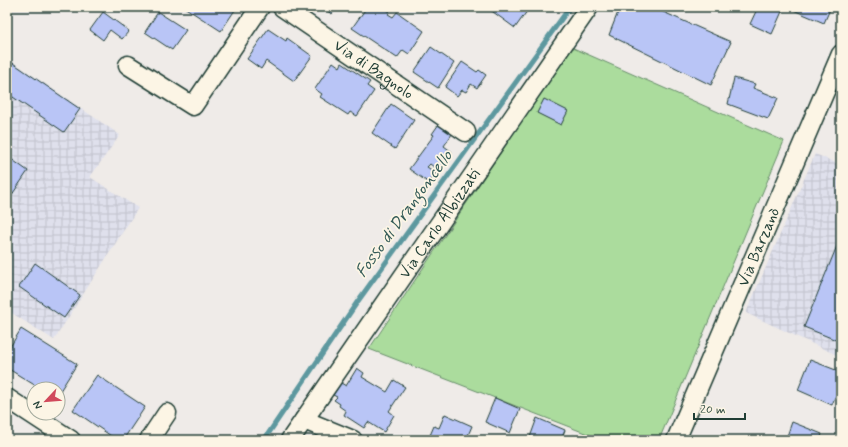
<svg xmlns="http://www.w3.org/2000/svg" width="848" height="447" font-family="Mynerve,sans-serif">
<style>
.industrial{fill:url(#industrial-grid)}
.grass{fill:#abdc9d;stroke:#658c68}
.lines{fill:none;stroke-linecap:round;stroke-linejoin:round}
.stream{stroke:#5d989f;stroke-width:5}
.building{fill:#b9c5f6;stroke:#1f3d34}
.minor-casing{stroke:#1f3d34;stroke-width:21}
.minor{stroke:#fcf5e5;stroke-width:18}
.labels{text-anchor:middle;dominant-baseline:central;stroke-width:3.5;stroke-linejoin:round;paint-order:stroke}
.street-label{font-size:16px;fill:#1f3d34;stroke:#fcf5e5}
.water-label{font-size:17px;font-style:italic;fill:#345b58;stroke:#fcf5e5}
</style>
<defs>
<pattern id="industrial-grid" width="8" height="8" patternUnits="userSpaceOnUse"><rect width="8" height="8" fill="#dfe0ec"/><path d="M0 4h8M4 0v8" fill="none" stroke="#bfc1cb"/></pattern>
</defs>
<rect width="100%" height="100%" fill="#efebe8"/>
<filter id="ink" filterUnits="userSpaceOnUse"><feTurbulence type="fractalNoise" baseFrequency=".025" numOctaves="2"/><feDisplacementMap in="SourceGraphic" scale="8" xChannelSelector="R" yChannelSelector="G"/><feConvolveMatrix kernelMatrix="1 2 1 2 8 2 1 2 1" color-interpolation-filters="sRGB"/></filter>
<g filter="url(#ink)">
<!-- industrial -->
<g class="industrial">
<path d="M7 58 120 135 90 177 138 208 54 340 7 310Z"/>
<path d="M815 154 841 165V357L746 313Z"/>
</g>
<!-- grass -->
<path class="grass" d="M571 47 784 141 659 440H603L369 349Z"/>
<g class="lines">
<!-- stream -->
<path class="stream" d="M264 440 358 301 570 7"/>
</g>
<!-- building -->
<g class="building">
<path d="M184 7H237L221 31Z"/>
<path d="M321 7H337L332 14Z"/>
<path d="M367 7H383L390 12 388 14 393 17 397 12 424 31 409 54 403 50 397 58 352 28Z"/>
<path d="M491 7H530L515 28 489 9Z"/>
<path d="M620 7H652L731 42 711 85 609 35Z"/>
<path d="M758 7H784L772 34 750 24Z"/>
<path d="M792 7H831L824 23 791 9Z"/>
<path d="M103 12 129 31 122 39 110 30 103 40 90 30Z"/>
<path d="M158 12 186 30 172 50 145 32Z"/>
<path d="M268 29 286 41 287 38 312 56 294 81 266 61 261 69 247 59Z"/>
<path d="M431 47 454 63 438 88 414 72Z"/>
<path d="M7 59 80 109 64 132 7 93Z"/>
<path d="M333 62 340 67 342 63 370 82 367 86 374 91 357 116 350 112 348 115 320 97 322 94 315 89Z"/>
<path d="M462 62 477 72 479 70 486 75 477 88 471 84 466 92 462 90 457 96 445 87Z"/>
<path d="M734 78 755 84 753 88 778 98 768 119 728 104Z"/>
<path d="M544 99 568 111 561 125 537 113Z"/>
<path d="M391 104 414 120 395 149 372 133Z"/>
<path d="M441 121 454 131 444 146 452 152 439 171 430 164 427 167 436 173 429 183 409 169 434 135 432 134Z"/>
<path d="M7 156 28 171 7 202Z"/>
<path d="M841 236V342L804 327Z"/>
<path d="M35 263 80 295 64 318 19 287Z"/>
<path d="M21 329 77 364 58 394V389H41L7 368V352Z"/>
<path d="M810 360 841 372V400L835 397 832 405 798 390Z"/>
<path d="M357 368 364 373 362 377 387 392 394 380 405 387 389 411 394 415 384 432 368 422 364 428 344 415 346 411 339 406 340 404 334 400 337 397 333 395 341 383 346 386Z"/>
<path d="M97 375 145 407 123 440H117L73 410Z"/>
<path d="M495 398 520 409 510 433 485 422Z"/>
<path d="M445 414 472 426 466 440H428L434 426 439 428Z"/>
<path d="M537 418 565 430 561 440 555 437 554 440H529Z"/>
<path d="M792 422 822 434 820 440 786 439Z"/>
<path d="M573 435 588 440H571Z"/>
</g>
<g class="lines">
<!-- minor casing -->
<g class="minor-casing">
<g id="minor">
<path id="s1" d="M282 7 466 132"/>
<path d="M128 65 193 106 260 7"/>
<path d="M7 398 71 440"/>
<path d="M304 420 353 440"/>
<path d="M149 440 167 413"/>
<path id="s2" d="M290 440 589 7"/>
<path id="s3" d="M676 440 841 54"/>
</g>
</g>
<!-- minor -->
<use href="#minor" class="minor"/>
</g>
</g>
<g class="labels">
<!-- street labels -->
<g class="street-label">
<text stroke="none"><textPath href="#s1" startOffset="111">Via di Bagnolo</textPath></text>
<text stroke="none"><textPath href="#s2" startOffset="263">Via Carlo Albizzati</textPath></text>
<text stroke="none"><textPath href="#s3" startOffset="210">Via Barzanò</textPath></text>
</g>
<!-- water labels -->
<g class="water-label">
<text transform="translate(404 214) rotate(-54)">Fosso di Drangoncello</text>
</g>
</g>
<!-- margin -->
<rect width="848" height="447" fill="none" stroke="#fcf5e5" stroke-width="24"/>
<rect x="12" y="12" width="824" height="423" fill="none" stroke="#1f3d34" stroke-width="1.5" filter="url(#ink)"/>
<!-- north arrow -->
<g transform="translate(46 401) rotate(244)"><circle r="19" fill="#fcf5e5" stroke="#a4ab9e"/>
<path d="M0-3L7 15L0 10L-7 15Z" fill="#d1495b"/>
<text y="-6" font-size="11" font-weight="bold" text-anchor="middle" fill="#1f3d34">N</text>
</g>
<!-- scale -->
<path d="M694 413v6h51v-6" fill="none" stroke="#1f3d34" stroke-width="2"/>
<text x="700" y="413" font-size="12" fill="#1f3d34" stroke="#fcf5e5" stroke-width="3" paint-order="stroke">20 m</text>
</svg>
